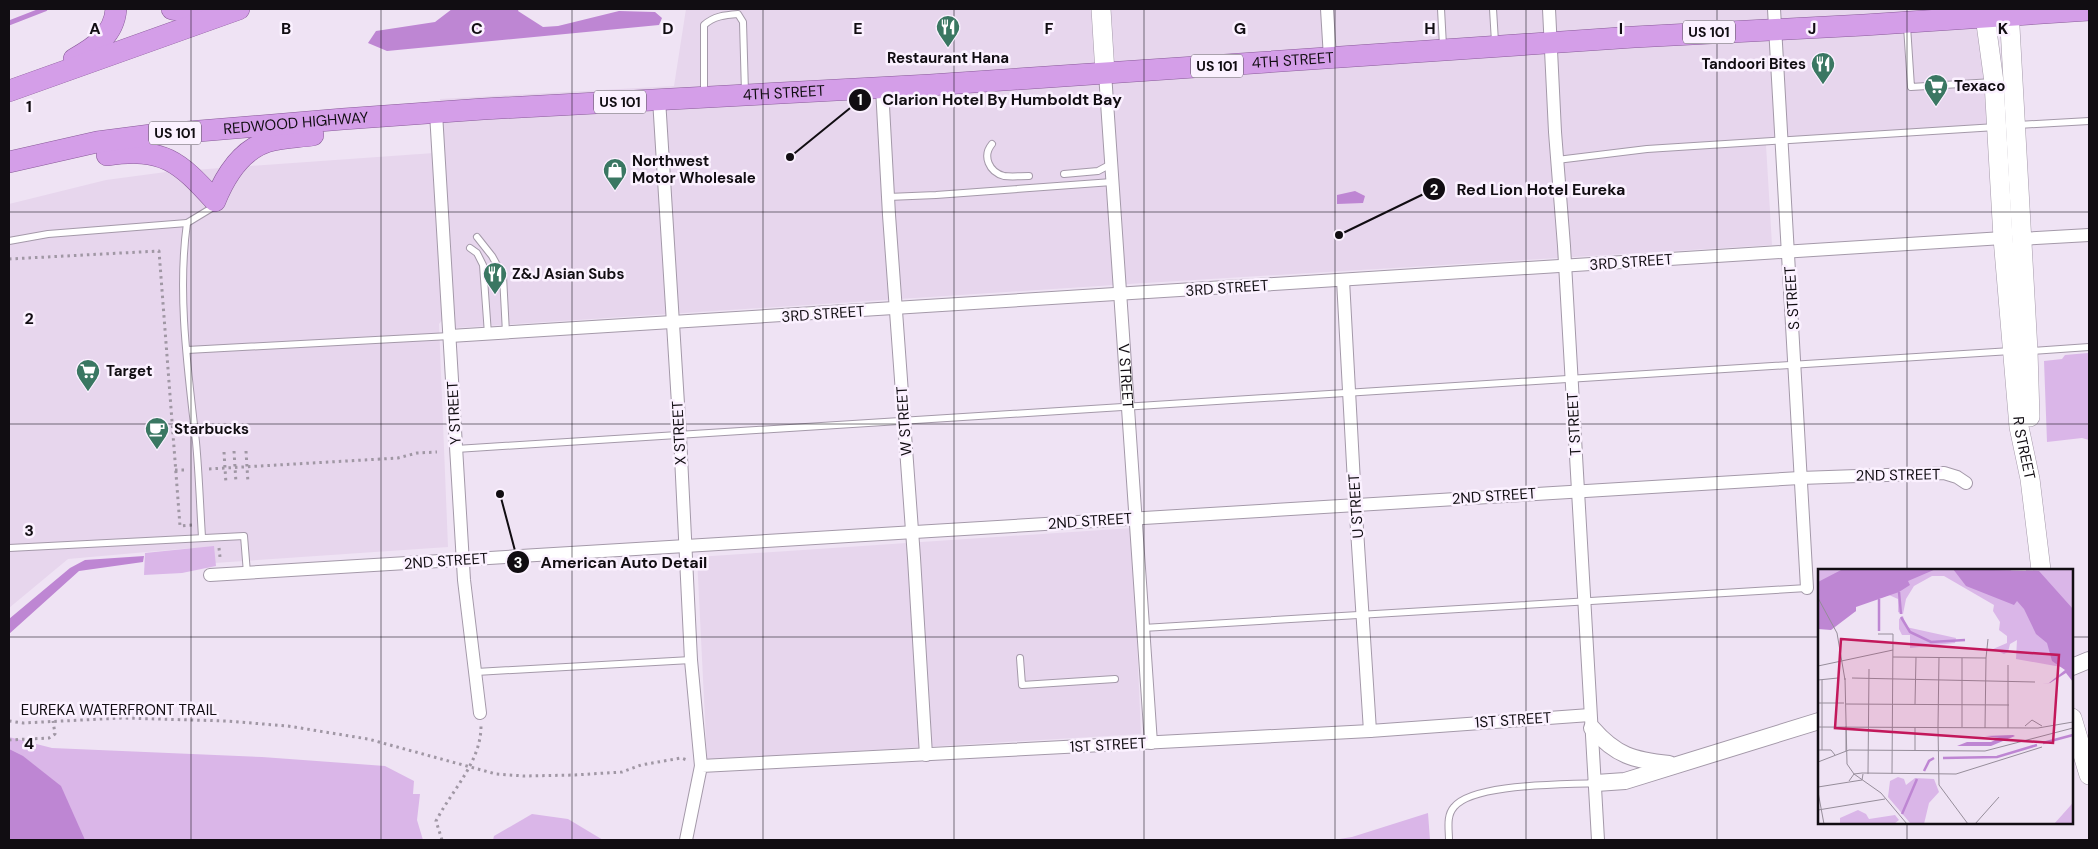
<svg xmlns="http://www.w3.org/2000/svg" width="2098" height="849" font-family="'DM Sans',sans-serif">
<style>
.built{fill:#e7d6ed}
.green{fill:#dab6e8}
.water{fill:#be86d3}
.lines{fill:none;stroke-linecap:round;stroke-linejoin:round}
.stream{stroke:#be86d3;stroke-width:5}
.service-casing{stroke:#a499a9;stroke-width:8}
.minor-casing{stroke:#a499a9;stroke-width:14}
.tertiary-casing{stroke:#a499a9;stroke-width:18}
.secondary-casing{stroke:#a499a9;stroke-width:20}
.trunk-casing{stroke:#895b99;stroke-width:22}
.path{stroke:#a097a4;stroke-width:3;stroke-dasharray:2.5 4;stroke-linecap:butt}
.service{stroke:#fff;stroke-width:6}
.minor{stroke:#fff;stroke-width:12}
.tertiary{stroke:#fff;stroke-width:16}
.secondary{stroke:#fff;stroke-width:19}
.trunk{stroke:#d49ee8;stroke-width:21}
.grid{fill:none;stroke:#110d12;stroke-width:1;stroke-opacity:0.55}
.labels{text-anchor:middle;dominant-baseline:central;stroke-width:5;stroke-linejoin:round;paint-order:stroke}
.shield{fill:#fbf1ff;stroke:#575159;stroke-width:1}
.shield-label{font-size:14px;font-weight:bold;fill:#110d12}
.poi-label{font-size:15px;font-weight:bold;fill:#110d12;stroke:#fbf1ff;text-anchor:start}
.street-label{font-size:15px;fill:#110d12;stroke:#fbf1ff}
.inset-river{fill:none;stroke:#be86d3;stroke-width:2.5}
.inset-road{fill:none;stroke:#968d9a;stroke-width:1}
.view{fill:#c2185b;fill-opacity:0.15;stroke:#c2185b;stroke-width:2.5}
.inset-edge{fill:none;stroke:#110d12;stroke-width:2.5}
.grid-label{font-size:16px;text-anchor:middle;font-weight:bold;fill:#110d12;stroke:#fbf1ff;stroke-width:5;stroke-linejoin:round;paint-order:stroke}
.leader{fill:none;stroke:#110d12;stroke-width:2}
.callout-dot{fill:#110d12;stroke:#fbf1ff;stroke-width:2}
.mark-label{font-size:15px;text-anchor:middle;font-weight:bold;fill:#fff}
.callout-label{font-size:16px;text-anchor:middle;font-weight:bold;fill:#110d12;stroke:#fbf1ff;stroke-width:5;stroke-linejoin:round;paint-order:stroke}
</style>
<rect width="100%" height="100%" fill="#efe3f4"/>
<!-- built -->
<g class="built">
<path d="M686 9H1977L1993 123 1766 145 1772 245 1129 284 455 328 440 99 674 86Z"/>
<path d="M434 153 444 318 439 324 448 547 214 563 192 548 68 559 9 608V204L106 180 166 172Z"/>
<path d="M1132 528 1141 734 707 760 697 557Z"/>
</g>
<!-- green -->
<g class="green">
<path d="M2088 353 2089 440 2082 438 2047 442 2044 361 2062 359 2065 355Z"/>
<path d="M214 546 216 566 182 573 144 575 145 553Z"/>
<path d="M9 737 52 748 262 757 385 766 414 781 413 794H420L417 820 423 840H27L9 806Z"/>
<path d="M1428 813 1430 840H1333L1352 837Z"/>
<path d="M532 814 568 819 603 840H493L494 836Z"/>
</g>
<!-- water -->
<g class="water">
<path d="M452 9H519L518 11 543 27 558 26 619 11 655 12 662 18 659 25 387 51 368 43 376 31 435 22Z"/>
<path d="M1355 191 1365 196 1363 203 1337 204V195Z"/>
<path d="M144 556 143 562 79 571 9 634V619L70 568 85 560Z"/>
<path d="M9 749 23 756 61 786 85 840H9Z"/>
</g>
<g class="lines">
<!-- stream -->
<path class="stream" d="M9 23 45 9"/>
<!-- service casing -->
<g class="service-casing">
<g id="service">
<path d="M1441 9 1443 46"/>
<path d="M1493 9 1495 42"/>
<path d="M1907 26 1911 87 1993 82"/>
<path d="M704 94V25C714 16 725 15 738 14L743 22 745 93"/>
<path d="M2018 125 2089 121"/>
<path d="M992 144C982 156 989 172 1004 176 1012 177 1021 176 1029 176"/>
<path d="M1557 160 1647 149 1996 127"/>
<path d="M1064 174 1098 171 1111 164"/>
<path d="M888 197 936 195 1112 182"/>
<path d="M477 237 492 256 503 276 506 333"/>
<path d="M9 241 48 234 187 223"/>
<path d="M470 248 477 253 483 265 488 334"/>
<path d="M187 350 450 336"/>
<path d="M2031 351 2089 347"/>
<path d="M456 449 2011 351"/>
<path d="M202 537C200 506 199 474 196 442 188 371 177 294 187 223L215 206"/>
<path d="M9 548 244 536 247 573"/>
<path d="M1143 628 1807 588"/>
<path d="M1020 658 1022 685 1115 679"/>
<path d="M476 672 691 660"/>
<path d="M1449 840C1449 829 1446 816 1454 807 1473 783 1564 785 1595 783"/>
</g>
</g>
<!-- minor casing -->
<g class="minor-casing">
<g id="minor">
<path d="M1327 9 1330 58"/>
<path d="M1549 9 1555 132 1564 246 1598 840"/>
<path d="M1774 9 1807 588"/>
<path id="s1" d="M1105 73 1151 743"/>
<path d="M882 88 889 215 914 558 926 755"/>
<path d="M659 99 680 436 691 660 701 766"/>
<path d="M436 113 464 580 480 713"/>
<path d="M2020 239 2089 235"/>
<path d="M1343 280 1354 483 1370 731"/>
<path d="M450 336 2003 238"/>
<path d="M210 575 1800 478 1944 473 1957 477 1966 483"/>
<path d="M686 840 701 766 1370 731 1590 715"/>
</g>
</g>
<!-- tertiary casing -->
<g class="tertiary-casing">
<g id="tertiary">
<path d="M2072 667 2089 660"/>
<path d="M1592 728C1616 756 1634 760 1669 764"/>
<path d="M1596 783 1625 781 1819 721"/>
</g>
</g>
<!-- secondary casing -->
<g class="secondary-casing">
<g id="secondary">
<path d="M1101 9 1105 73"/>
<path id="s2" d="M1984 9 1994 82 2003 238 2019 427 2030 479 2041 570"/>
<path d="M2009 9 2028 351 2030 417"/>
<path d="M2072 718 2089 775"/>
</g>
</g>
<!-- trunk casing -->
<g class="trunk-casing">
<g id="trunk">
<path d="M172 9 193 12 216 10"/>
<path d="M74 59C95 47 114 35 116 9"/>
<path d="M9 91 239 9"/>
<path d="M107 155C163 147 179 161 215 201 226 174 243 146 274 140 287 137 300 137 313 135"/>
<path id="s3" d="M9 162 97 142 151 135 343 119 483 109 930 85 1634 37 1864 25 2089 10"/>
</g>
</g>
<!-- path -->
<g class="path">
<path d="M9 259 159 251 180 526 192 525"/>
<path d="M234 451 236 483"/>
<path d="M246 451 248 483"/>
<path d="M224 452 226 484"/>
<path d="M209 469 398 458 417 453 437 452"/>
<path d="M175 470H188"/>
<path d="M219 548 220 557"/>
<path d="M9 721 23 723 122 718 226 721 288 726 368 739 496 774 524 776 575 775 622 772 641 765 681 758 687 760"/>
<path d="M9 740 49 738 55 734 53 721"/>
<path d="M442 840 436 821C452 790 481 762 481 726"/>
</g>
<!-- service -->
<use href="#service" class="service"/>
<!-- minor -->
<use href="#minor" class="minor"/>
<!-- tertiary -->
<use href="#tertiary" class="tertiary"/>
<!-- secondary -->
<use href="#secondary" class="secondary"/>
<!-- trunk -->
<use href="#trunk" class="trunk"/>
</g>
<!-- grid -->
<path class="grid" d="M191 9V840M381 9V840M572 9V840M763 9V840M954 9V840M1144 9V840M1335 9V840M1526 9V840M1717 9V840M1907 9V570M9 212H2089M9 424H2089M9 637H1819M2072 637H2089M1907 823V840"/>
<!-- icons -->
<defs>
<g id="restaurant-pin" transform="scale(1.25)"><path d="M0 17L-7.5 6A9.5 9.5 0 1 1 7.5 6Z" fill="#3a7762" stroke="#fbf1ff"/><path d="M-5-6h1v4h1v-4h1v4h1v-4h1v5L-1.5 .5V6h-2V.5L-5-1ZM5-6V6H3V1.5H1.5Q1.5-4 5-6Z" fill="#fff"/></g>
<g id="supermarket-pin" transform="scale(1.25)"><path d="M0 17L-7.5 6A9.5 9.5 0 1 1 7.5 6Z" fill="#3a7762" stroke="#fbf1ff"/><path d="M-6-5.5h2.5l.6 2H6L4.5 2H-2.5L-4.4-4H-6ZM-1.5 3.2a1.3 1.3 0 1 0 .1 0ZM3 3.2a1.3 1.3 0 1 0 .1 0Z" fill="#fff"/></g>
<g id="shop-pin" transform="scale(1.25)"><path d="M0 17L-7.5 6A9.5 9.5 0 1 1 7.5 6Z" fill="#3a7762" stroke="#fbf1ff"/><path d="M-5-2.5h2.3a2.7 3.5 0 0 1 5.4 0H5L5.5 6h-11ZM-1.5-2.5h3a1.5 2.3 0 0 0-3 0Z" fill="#fff"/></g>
<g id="cafe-pin" transform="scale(1.25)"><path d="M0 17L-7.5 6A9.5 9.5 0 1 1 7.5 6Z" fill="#3a7762" stroke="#fbf1ff"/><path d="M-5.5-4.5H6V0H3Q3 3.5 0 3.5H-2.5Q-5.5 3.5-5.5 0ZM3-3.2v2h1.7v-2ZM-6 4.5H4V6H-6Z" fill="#fff"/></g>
</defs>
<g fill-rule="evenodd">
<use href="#restaurant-pin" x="948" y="27"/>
<use href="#restaurant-pin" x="1823" y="64"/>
<use href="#supermarket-pin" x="1936" y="86"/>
<use href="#shop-pin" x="615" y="170"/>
<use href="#restaurant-pin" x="495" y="274"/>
<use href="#supermarket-pin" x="88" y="371"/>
<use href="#cafe-pin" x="157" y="429"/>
</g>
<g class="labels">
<!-- shield labels -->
<g class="shield">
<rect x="1683" y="20.5" width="52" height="23" rx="4"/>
<rect x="1191" y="54.5" width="52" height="23" rx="4"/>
<rect x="594" y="90.5" width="52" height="23" rx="4"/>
<rect x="149" y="121.5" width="52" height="23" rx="4"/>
</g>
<g class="shield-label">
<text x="1709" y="32">US 101</text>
<text x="1217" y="66">US 101</text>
<text x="620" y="102">US 101</text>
<text x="175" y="133">US 101</text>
</g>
<!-- poi labels -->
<g class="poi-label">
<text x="948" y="58" text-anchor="middle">Restaurant Hana</text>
<text x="1806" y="64" text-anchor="end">Tandoori Bites</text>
<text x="1954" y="86">Texaco</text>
<text x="632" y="161">Northwest<tspan x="632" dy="17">Motor Wholesale</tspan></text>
<text x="512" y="274">Z&amp;J Asian Subs</text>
<text x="106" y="371">Target</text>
<text x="174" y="429">Starbucks</text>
</g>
<!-- street labels -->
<g class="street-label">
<text stroke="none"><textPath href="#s3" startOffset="1289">4TH STREET</textPath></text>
<text stroke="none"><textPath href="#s3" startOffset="779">4TH STREET</textPath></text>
<text stroke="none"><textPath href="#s3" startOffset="290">REDWOOD HIGHWAY</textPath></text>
<text transform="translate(1631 262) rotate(-4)">3RD STREET</text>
<text transform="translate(1227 288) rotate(-4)">3RD STREET</text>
<text transform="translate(1792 298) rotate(-94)">S STREET</text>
<text transform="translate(823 314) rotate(-4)">3RD STREET</text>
<text stroke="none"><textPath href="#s1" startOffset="304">V STREET</textPath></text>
<text transform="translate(454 413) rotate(-93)">Y STREET</text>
<text transform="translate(904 421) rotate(-94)">W STREET</text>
<text transform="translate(1574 424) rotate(-93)">T STREET</text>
<text transform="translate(679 433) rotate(-93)">X STREET</text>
<text stroke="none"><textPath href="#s2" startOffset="441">R STREET</textPath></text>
<text transform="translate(1898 475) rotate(-1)">2ND STREET</text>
<text transform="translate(1494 496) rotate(-4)">2ND STREET</text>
<text transform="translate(1356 506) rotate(-94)">U STREET</text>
<text transform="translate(1090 521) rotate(-4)">2ND STREET</text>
<text transform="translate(446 561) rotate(-4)">2ND STREET</text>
<text x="119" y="710">EUREKA WATERFRONT TRAIL</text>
<text transform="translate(1513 720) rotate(-4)">1ST STREET</text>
<text transform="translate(1108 745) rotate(-3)">1ST STREET</text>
</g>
</g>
<!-- overview -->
<g transform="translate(1818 569)">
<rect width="255" height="255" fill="#efe3f4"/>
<path d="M0 0H33L0 15ZM108 0H192L207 24 243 98 198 90 199 71 192 75 190 83 186 85 175 80 189 74V67L181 61 182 53 175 42 176 36 126 7H114L96 17 88 30 85 45 80 43V30L71 26 38 37V42L23 49 16 58 13 51 40 35ZM207 0H255V82ZM85 47 88 58 138 69 137 74 92 79V66H84L81 60V50ZM80 208 86 210 88 216 97 209 116 210 121 223 111 234 106 255H93L70 228 72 212ZM255 233V255H236L253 236ZM40 241 48 245 51 250 77 246 81 251 76 255H22V249Z" fill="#dab6e8"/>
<path d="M25 0H118L90 12 92 16 81 23 38 38V42L13 61 0 60V13ZM135 0 221 2 255 40V113L248 104 232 114 224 115 231 114 247 101 234 92 229 74 218 65 206 40 199 32 196 36 148 17ZM167 167 195 166 197 167 173 177H139L149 173H173L181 169Z" fill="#be86d3"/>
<path class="inset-river" d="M81 23 83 45M83 48 92 63 113 73 147 71M61 62V30M225 174 255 166M125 189 179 188 219 176M106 202 111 192 116 189M84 245 99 210"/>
<path class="inset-road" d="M0 29 19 64 27 111M60 65H75L74 205M75 88 168 89 170 70M190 96V159M0 97 75 81M27 109 29 195 36 205 63 224 89 255M34 109 217 113M0 111 20 109M0 134H26M28 135 191 136M97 135 98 88M207 157 214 151 224 157M0 158 220 159 255 153M120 158 121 88M120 158 121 216 150 255M144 158V89M167 159 168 89M0 181H13L17 186M4 181V111M28 182V157M97 182V158M0 193 31 181 167 182 255 159M50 205 51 100M31 212 36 205 44 204 138 205 224 178M0 218 44 211 45 205M0 223 6 255M0 241 67 230M157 255 181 228"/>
<path class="view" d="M23 70 241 86 235 174 17 159Z"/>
<rect width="255" height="255" class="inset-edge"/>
</g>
<g class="grid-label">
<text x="95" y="34">A</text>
<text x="286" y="34">B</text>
<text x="477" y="34">C</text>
<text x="668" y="34">D</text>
<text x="858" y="34">E</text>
<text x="1049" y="34">F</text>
<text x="1240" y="34">G</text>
<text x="1430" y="34">H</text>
<text x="1621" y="34">I</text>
<text x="1812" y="34">J</text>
<text x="2003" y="34">K</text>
<text x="29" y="112">1</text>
<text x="29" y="324">2</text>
<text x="29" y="536">3</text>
<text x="29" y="749">4</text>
</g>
<!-- callouts -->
<path class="leader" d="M790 157L860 100M1339 235L1434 189M500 494L518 562"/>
<g class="callout-dot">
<circle cx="790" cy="157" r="5"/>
<circle cx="1339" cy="235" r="5"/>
<circle cx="500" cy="494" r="5"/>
<circle cx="860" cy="100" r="12"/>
<circle cx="1434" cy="189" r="12"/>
<circle cx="518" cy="562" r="12"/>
</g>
<g class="mark-label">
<text x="860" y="105">1</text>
<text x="1434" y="195">2</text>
<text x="518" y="568">3</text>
</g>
<g class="callout-label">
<text x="1002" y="105">Clarion Hotel By Humboldt Bay</text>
<text x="1541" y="195">Red Lion Hotel Eureka</text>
<text x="624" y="568">American Auto Detail</text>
</g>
<!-- border -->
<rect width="2098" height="849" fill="none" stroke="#110d12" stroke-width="20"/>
</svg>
